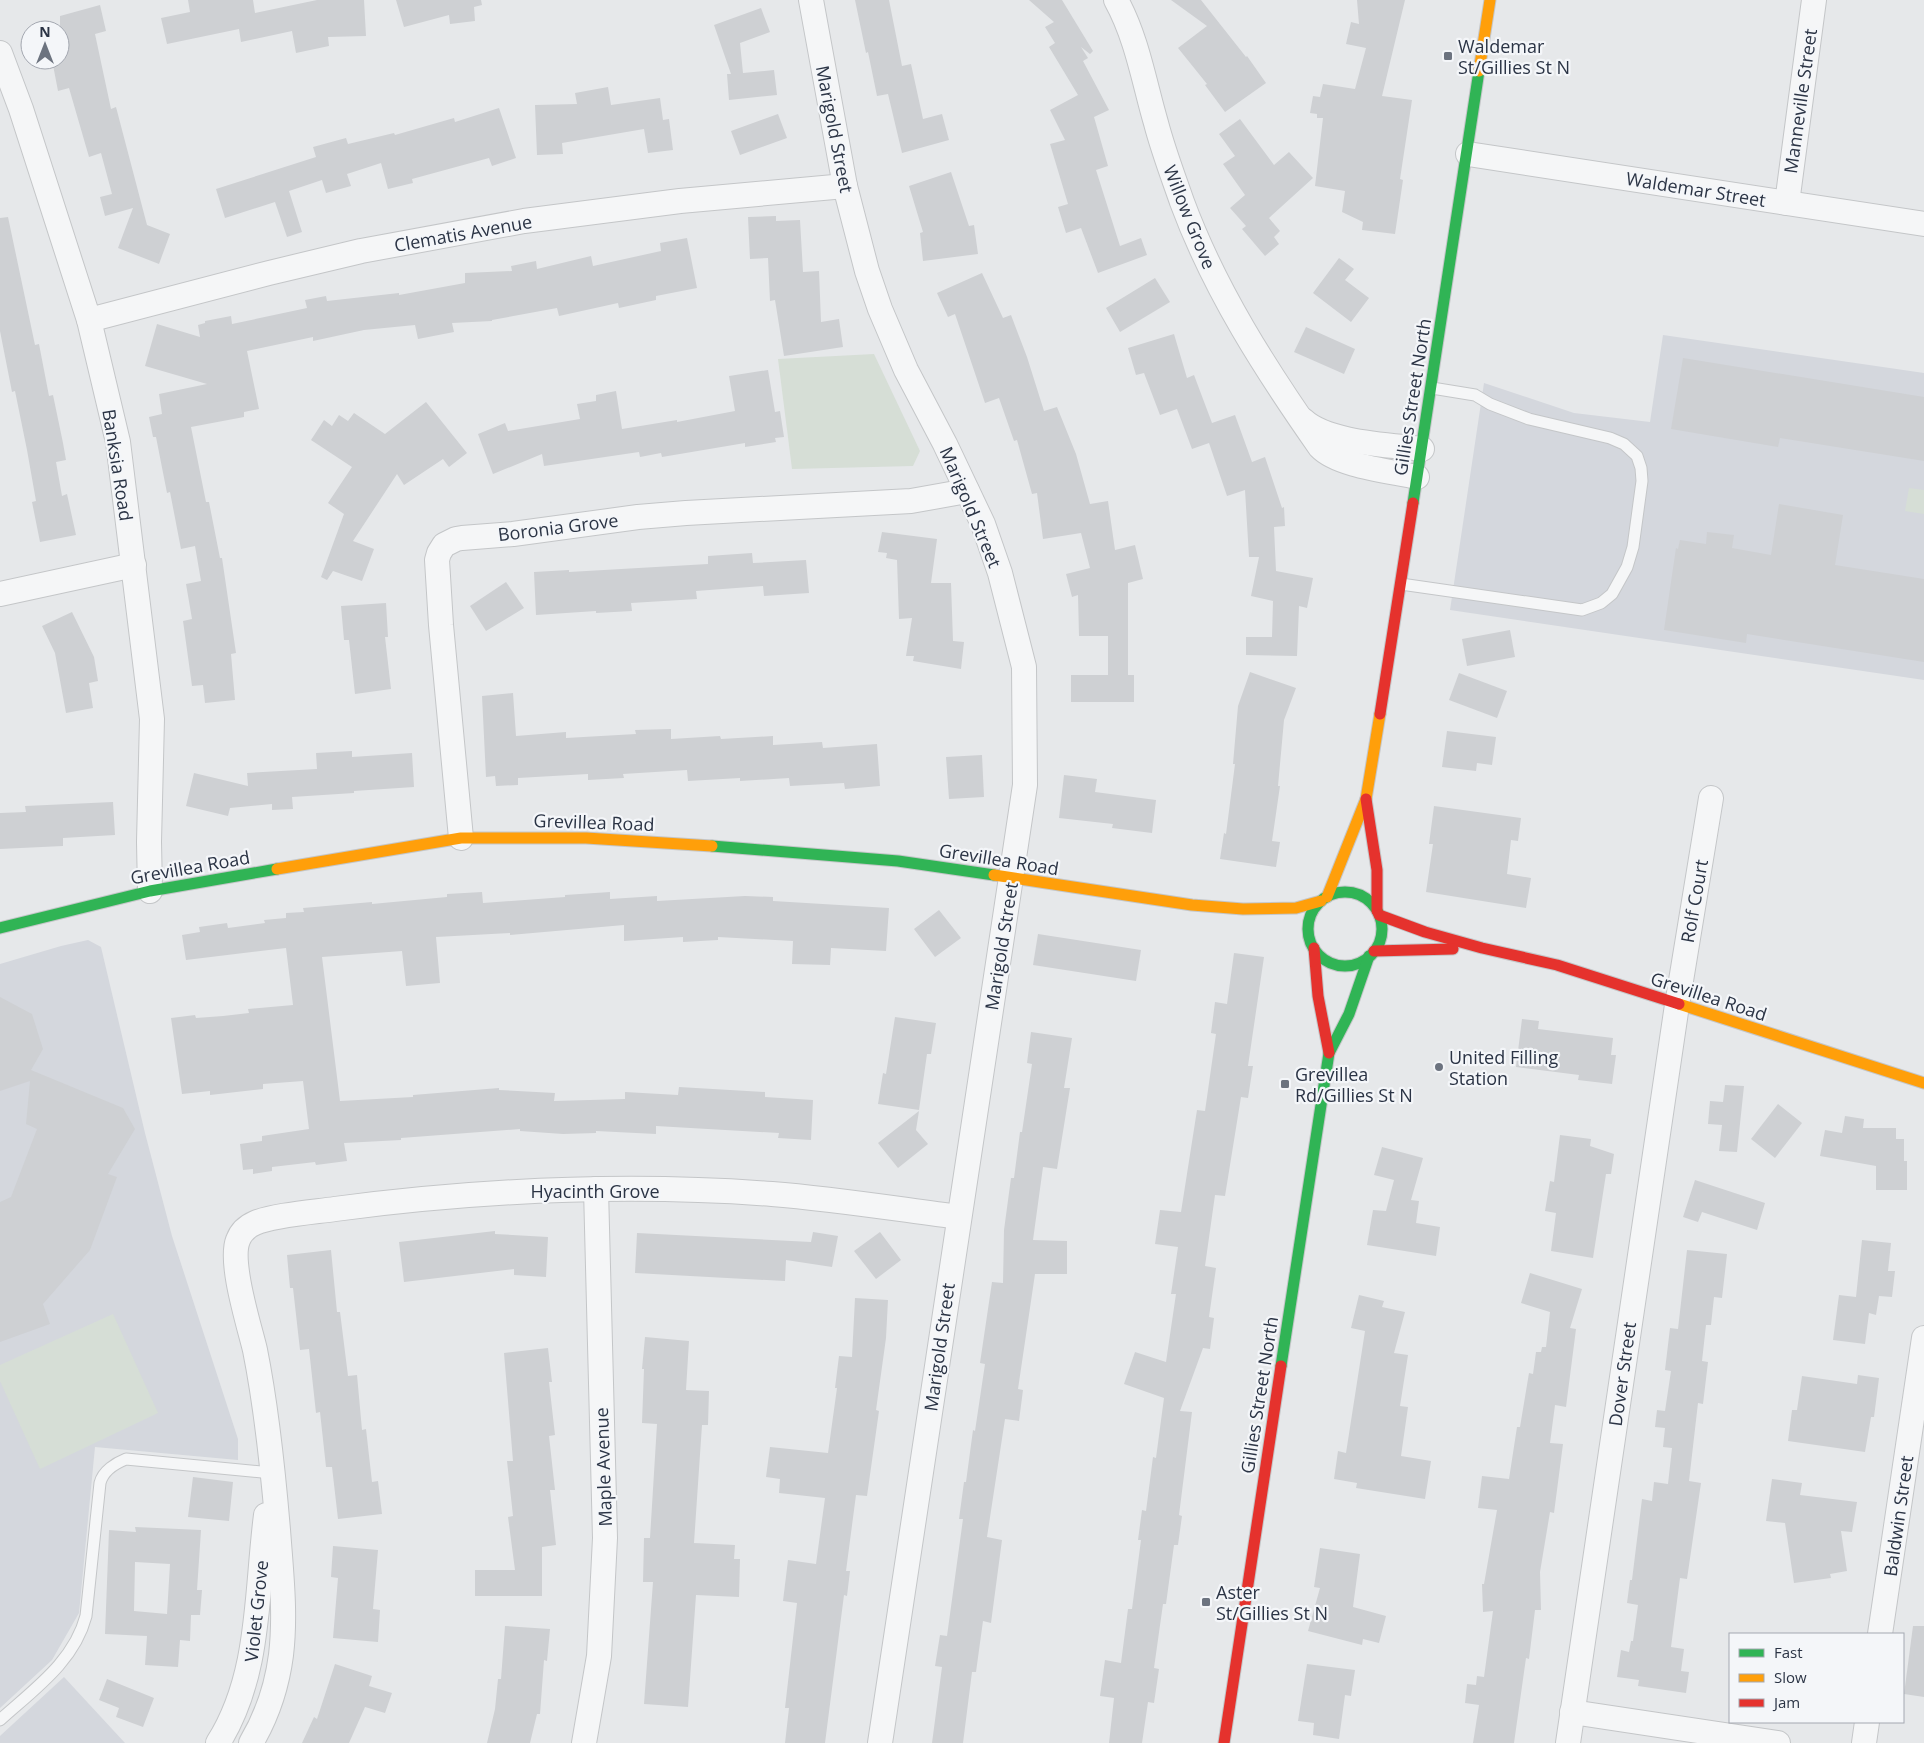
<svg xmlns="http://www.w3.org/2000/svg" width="1924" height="1743" font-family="'Open Sans',sans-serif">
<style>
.built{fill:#d4d7dd}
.green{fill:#d6ded6}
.building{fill:#ced0d3;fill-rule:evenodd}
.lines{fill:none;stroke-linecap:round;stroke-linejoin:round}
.lane-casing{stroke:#c4c6c8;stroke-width:13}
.street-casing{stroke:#c4c6c8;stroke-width:26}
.fast-casing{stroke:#c4c6c8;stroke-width:13}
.slow-casing{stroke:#c4c6c8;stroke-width:13}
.jam-casing{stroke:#c4c6c8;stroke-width:13}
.lane{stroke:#f5f6f7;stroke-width:11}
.street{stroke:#f5f6f7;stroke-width:24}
.fast{stroke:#30b455;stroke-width:11}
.slow{stroke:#ff9f0a;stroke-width:11}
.jam{stroke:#e5322d;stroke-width:11}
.poi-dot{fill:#6c737f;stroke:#f4f6f9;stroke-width:2}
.labels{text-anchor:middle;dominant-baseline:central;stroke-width:4.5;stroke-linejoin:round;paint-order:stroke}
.poi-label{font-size:18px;fill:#2b3445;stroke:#f4f6f9;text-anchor:start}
.street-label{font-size:18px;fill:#2b3445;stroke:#f4f6f9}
</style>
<rect width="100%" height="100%" fill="#e6e8ea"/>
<!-- built -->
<g class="built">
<path d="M1663 335 1924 373V680L1450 610 1484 383 1574 413 1650 422Z"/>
<path d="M88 940 101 947 145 1133 172 1236 238 1439V1460L95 1447 79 1613 52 1660 0 1708V964L61 946Z"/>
<path d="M64 1677 125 1743H0V1736Z"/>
</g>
<!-- green -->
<g class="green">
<path d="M874 354 920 451 913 466 792 469 778 359Z"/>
<path d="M1909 488 1924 490V514L1905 511Z"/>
<path d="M113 1314 158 1413 40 1469 0 1381V1365Z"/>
</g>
<!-- building -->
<g class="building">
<path d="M188 0H253L255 13 317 0H364L366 36 328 37 329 46 296 53 292 31 241 42 239 29 167 44 161 18 190 12Z"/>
<path d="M396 0H481L482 5 474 7 475 21 450 24 449 15 404 27Z"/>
<path d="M855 0H889L902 66 911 64 923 119 942 114 949 140 902 153 888 94 877 96 868 52 866 53Z"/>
<path d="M1029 0H1062L1093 51 1090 54 1081 47 1088 58 1083 61 1109 110 1094 117 1108 166 1096 170 1120 246 1141 238 1147 255 1098 273 1081 228 1066 233 1058 207 1068 204 1050 144 1065 140 1050 110 1078 95 1049 47 1055 43 1045 27 1054 22Z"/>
<path d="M1171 0H1201L1246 57 1247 56 1266 83 1225 112 1205 85 1207 84 1178 48 1207 26Z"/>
<path d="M1357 0H1405L1382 96 1412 100 1400 179 1403 180 1395 234 1362 230 1363 222 1342 212 1345 191 1315 186 1323 118H1317V114L1310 113 1313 96 1320 97 1323 84 1355 89 1366 48 1346 44 1351 22 1359 24Z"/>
<path d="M100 5 106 31 95 34 111 109 116 107 147 225 170 234 159 264 118 248 133 208 105 216 100 197 112 194 101 153 89 157 69 88 58 91 53 65 60 63V16Z"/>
<path d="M761 8 770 32 740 43 743 73 774 70 777 95 729 100 727 74H731L714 25Z"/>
<path d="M608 87 611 105 660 98 663 120 669 119 673 150 648 153 644 129 562 143 563 154 537 155 535 105 577 104 575 93Z"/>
<path d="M499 108 516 158 492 166 489 158 412 179 413 183 388 189 381 163 347 174 351 186 326 193 322 180 289 191 302 232 287 237 275 202 225 218 216 189 316 157 313 147 346 138 348 144 394 133 395 135 454 118 455 122Z"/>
<path d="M778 114 787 138 740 155 731 131Z"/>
<path d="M1240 119 1274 165 1289 152 1313 178 1269 218 1280 231 1274 237 1279 244 1265 256 1242 229 1246 226 1230 208 1245 195 1223 164 1235 156 1219 134Z"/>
<path d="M951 172 969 226 974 225 978 254 923 261 920 233 923 232 909 186Z"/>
<path d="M776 216V221L800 220 803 272 819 271 821 322 839 319 843 347 784 356 775 300 770 301 768 258 750 259 748 217Z"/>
<path d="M8 217 35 345 39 344 49 396 53 395 63 443 66 460 56 462 62 496 67 494 76 535 40 542 32 502 36 501 27 450 15 391 12 392 0 331V218Z"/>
<path d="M687 238 697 288 656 296V300L619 308 618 303 559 316 557 308 492 320V321L452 323 454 332 418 339 415 325 364 330 313 341V337L247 351 259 409 244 412V417L191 427 206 502H209L220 558H222L236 653 231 654 235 700 205 703 203 685 192 686 183 621 192 619 186 584 201 581 195 546 181 549 170 492 167 493 156 437H153L149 417 162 414 159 394 207 384 145 366 157 324 200 337 198 325 205 323V321L231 316 232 324 307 308 305 300 326 296 327 301 399 293V295L465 283V273L512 271 511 266 536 261 537 269 591 256 593 266 661 251 660 243Z"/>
<path d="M1339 258 1354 269 1345 280 1369 298 1351 322 1313 293Z"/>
<path d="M982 273 1003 318 1011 315 1027 357 1044 411 1057 407 1076 454 1090 504 1108 501 1115 550 1135 545 1143 579 1128 583V675H1134V702H1071V675H1108V636H1079L1078 595 1072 597 1066 574 1090 568 1081 533 1043 539 1037 493 1032 494 1017 440 1014 441 999 398 985 403 955 314 948 317 937 293Z"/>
<path d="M1155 278 1170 302 1120 332 1106 308Z"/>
<path d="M1306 327 1355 349 1344 374 1294 352Z"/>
<path d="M1174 334 1187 378 1194 375 1212 423 1235 415 1252 462 1265 457 1282 508 1284 507 1285 526 1274 527 1276 571 1313 578 1307 608 1299 606 1297 656 1246 655V637H1272L1273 601 1251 596 1259 557H1249L1245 490 1227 496 1209 443 1192 449 1177 409 1160 415 1144 373 1136 375 1128 348Z"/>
<path d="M1683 358 1924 397V461L1780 438 1778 447 1671 429Z"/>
<path d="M768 370 775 412 780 411 784 437 775 438 776 442 745 447V443L662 457 661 453 640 457 639 452 544 466 542 454 493 474 478 434 505 423 508 431 580 419 577 404 596 401V395L616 391 622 429 677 420V422L735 411 729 376Z"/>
<path d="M426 402 467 453 449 467 443 459 404 485 397 474 353 541 374 549 362 581 333 571 327 580 321 577 344 514 328 503 352 467 311 440 324 420 332 426 339 415 348 421 354 413 385 434Z"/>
<path d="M1779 504 1843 515 1835 565 1924 579V662L1747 634 1746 643 1664 630 1676 548 1678 549 1680 540 1706 544 1707 532 1734 535 1732 548 1771 555Z"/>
<path d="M882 532 937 539 931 583H951L953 641 964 642 961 669 913 661 914 656H906L912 618 899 619 897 560 886 558 887 553 878 552Z"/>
<path d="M752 553 753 563 806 560 809 593 764 596 763 586 696 591 697 599 631 603 632 611 596 613V611L536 615 534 572 569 570V572L708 564V556Z"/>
<path d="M506 582 524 608 486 631 470 606Z"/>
<path d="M386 603 388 637H385L391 689 355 694 349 640H344L341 606Z"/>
<path d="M72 612 94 657 98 681 89 683 93 708 66 713 55 653 42 626Z"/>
<path d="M1510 630 1515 657 1467 666 1462 639Z"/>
<path d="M1250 672 1296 688 1284 720 1278 786H1280L1272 841 1280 842 1276 867 1220 859 1224 833 1226 834 1235 764H1233L1238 706Z"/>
<path d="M1459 673 1507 691 1497 718 1449 700Z"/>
<path d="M513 693 516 736 566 732V738L636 734 635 730 671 729V739L720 736 721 739 773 736V745L822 742 823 748 877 744 880 786 845 789 844 783 790 786 789 778 740 781V778L688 781 687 770 623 774 624 778 588 780V774L518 778V785L496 786 495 776 486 777 482 696Z"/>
<path d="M1447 731 1496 737 1492 765 1477 763 1476 771 1442 767Z"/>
<path d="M352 751V757L412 753 414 787 354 791V793L292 797 293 809 272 810V804L230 808 228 816 186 806 194 773 248 786 247 773 317 769 316 753Z"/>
<path d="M982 755 984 797 949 799 946 757Z"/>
<path d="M1064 775 1097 779 1095 792 1156 800 1152 833 1112 828 1113 824 1059 818Z"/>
<path d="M113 802 115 835 63 838V846L0 849V813L26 812 25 806Z"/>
<path d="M1434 806 1521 818 1518 841 1511 840 1507 874 1531 878 1526 908 1426 892 1433 844H1429Z"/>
<path d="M482 892 483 903 565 897V895L610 892V899L657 896V901L745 896 773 897V901L889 908 886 951 831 948 830 965 792 964 793 941 718 937V940L683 942V937L624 941V925L510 935V933L436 937 440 983 406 986 402 951 322 957 340 1101 413 1097V1095L499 1088V1090L555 1093 554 1101 625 1099V1092L678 1095 679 1087 765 1092V1097L813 1100 811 1140 778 1138 779 1133 656 1126V1134L596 1131V1133L563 1134 520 1131V1129L401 1138V1140L344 1143 347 1161 316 1165 315 1162 272 1167V1171L253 1174V1169L243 1170 240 1144 262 1141V1136L309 1129 303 1081 263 1084V1089L210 1095V1091L182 1094 171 1018 195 1015 196 1018 223 1016 249 1013 248 1009 293 1005 286 948 186 960 182 935 200 932 199 927 227 923 228 928 265 923 264 920 286 918V913L304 912 303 908 372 902V904L447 897V894Z"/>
<path d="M939 910 961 938 935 957 914 929Z"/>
<path d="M1038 934 1141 950 1136 981 1033 965Z"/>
<path d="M1234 953 1264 957 1248 1066H1253L1248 1098 1241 1097 1225 1196 1215 1195 1205 1266 1216 1268 1209 1317 1214 1318 1210 1349 1203 1348 1180 1411 1192 1412 1179 1515 1182 1516 1178 1545H1174L1166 1604H1163L1154 1668 1159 1669 1154 1703 1148 1702 1142 1743H1109L1114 1698 1100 1696 1105 1660 1121 1663 1128 1609H1132L1141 1540H1138L1142 1510 1146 1511 1153 1457 1156 1458 1164 1398 1124 1384 1135 1352 1166 1362 1176 1294H1171L1178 1247 1155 1244 1160 1210 1181 1212 1197 1110 1205 1111 1216 1034 1211 1033 1215 1002 1227 1004Z"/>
<path d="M0 997 32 1014 43 1049 31 1070 123 1108 135 1129 108 1174 117 1177 90 1250 43 1304 50 1324 0 1342V1202L11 1197 37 1129 26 1124 30 1081 0 1091Z"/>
<path d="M895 1017 936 1023 931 1054H927L919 1110 878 1104 883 1073 886 1074Z"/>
<path d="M1522 1019 1539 1021 1538 1029 1613 1038 1611 1055H1616L1612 1084 1578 1080 1579 1075 1516 1067Z"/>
<path d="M1031 1032 1072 1038 1064 1088H1070L1057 1169 1043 1167 1033 1240 1067 1241V1274H1035L1018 1389 1023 1390 1019 1421 1005 1419 987 1537 1002 1540 991 1623 983 1621 976 1672H972L963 1743H932L942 1667 935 1666 940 1635 947 1636 963 1519H959L964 1482H966L973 1430 975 1431 985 1364 980 1363 992 1282 1003 1283 1004 1230 1011 1178H1014L1020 1132H1022L1032 1064 1027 1063Z"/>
<path d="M1725 1085 1744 1086 1737 1152 1719 1151 1722 1125 1708 1124 1710 1101 1723 1102Z"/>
<path d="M1778 1104 1802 1123 1775 1158 1751 1139Z"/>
<path d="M919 1111 916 1130 928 1144 898 1168 878 1143Z"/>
<path d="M1845 1116 1864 1119 1863 1128H1896V1139H1904V1161H1907V1190H1876V1166L1820 1156 1825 1130 1842 1133Z"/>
<path d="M1560 1135 1591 1139 1590 1146 1614 1154 1611 1174H1606L1593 1258 1551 1251 1556 1213 1545 1211 1550 1181 1554 1182Z"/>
<path d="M1382 1147 1423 1158 1411 1200 1419 1201 1416 1223 1440 1227 1436 1256 1367 1245 1373 1210 1386 1211 1394 1180 1374 1175Z"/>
<path d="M1695 1180 1765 1203 1757 1230 1702 1212 1698 1222 1683 1217Z"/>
<path d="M495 1231V1234L548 1237 546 1277 514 1275V1269L404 1282 399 1242Z"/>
<path d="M813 1232 838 1236 832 1267 786 1260 785 1281 635 1273 637 1233 811 1242Z"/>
<path d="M880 1232 901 1260 876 1279 854 1251Z"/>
<path d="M1862 1240 1891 1243 1888 1271H1895L1892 1297 1879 1296 1876 1315 1869 1313 1865 1344 1833 1340 1839 1295 1856 1297Z"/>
<path d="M331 1250 337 1312H340L348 1376 357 1375 362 1430 366 1429 372 1482 378 1481 382 1514 338 1519 332 1467H326L320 1412 316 1413 309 1349 300 1350 293 1288H290L287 1255Z"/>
<path d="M1687 1250 1727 1254 1722 1298 1714 1297 1711 1325H1706L1702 1361 1708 1362 1703 1404 1698 1403 1689 1481 1701 1483 1687 1579 1680 1578 1671 1647 1684 1649 1681 1671 1689 1672 1686 1693 1638 1686 1639 1680 1617 1677 1621 1650 1629 1652 1631 1641H1633L1638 1605 1627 1603 1630 1580H1632L1642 1499 1652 1501 1654 1482 1668 1484 1672 1448 1663 1447 1665 1428 1655 1427 1657 1410 1665 1411 1671 1371 1665 1370 1670 1328 1678 1329Z"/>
<path d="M1530 1273 1582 1289 1570 1328 1576 1329 1566 1407 1555 1405 1550 1443 1563 1444 1554 1513 1550 1512 1540 1572 1541 1610H1535L1529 1659 1526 1658 1514 1743H1473L1479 1705 1465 1703 1467 1684 1476 1685 1477 1676 1484 1677 1493 1611 1483 1612 1482 1584H1484L1497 1510 1478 1508 1482 1476 1509 1479 1517 1427H1520L1529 1373 1533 1374 1536 1352H1541L1542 1347H1546L1550 1312 1521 1303Z"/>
<path d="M1359 1295 1384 1301 1382 1307 1405 1312 1394 1353 1408 1355 1400 1406 1408 1407 1401 1456 1431 1461 1425 1499 1356 1488 1357 1483 1334 1479 1338 1451 1346 1453 1365 1331 1351 1328Z"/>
<path d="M855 1298 888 1300 886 1338 876 1410 879 1411 867 1496 856 1495 846 1571H850L847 1596 844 1595 825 1743H785L789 1708H785L797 1603 783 1601 788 1560 816 1564 825 1498 779 1493 780 1479 766 1477 770 1447 828 1453 837 1388H835L839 1356 852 1357Z"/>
<path d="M645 1337 689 1341 686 1390 709 1391 708 1425H702L694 1543 735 1545 734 1559H740L739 1597 696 1595 688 1707 644 1704 653 1582H643L644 1538H650L657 1424 642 1423 644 1369H642Z"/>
<path d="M548 1348 552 1382H549L555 1435 549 1436 555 1490H550L556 1545 542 1547V1596H475V1570H515L508 1517 513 1516 507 1461H513L504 1353Z"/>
<path d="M1858 1375 1879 1378 1874 1417H1871L1865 1452 1788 1441 1792 1410H1797L1802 1376 1857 1384Z"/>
<path d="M193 1477 233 1482 229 1521 188 1517Z"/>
<path d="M1772 1479 1802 1483 1800 1495 1857 1502 1852 1532 1841 1531 1847 1571 1830 1574 1831 1578 1794 1583 1785 1523 1766 1521Z"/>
<path d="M135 1527 201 1530 197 1590H202L200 1615H191L190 1641 180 1640 178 1667 145 1665 147 1636 105 1634 109 1530 136 1532ZM135 1562 170 1564 167 1614 134 1611Z"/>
<path d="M333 1546 378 1550 373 1609 380 1610 378 1642 333 1638 338 1578 331 1577Z"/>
<path d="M1320 1548 1360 1554 1353 1607 1386 1616 1379 1643 1363 1639 1362 1645 1308 1631 1320 1588 1314 1587Z"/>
<path d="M505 1626 550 1629 547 1661 544 1660 540 1714H537L530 1743H487L495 1709 498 1679H501Z"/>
<path d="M1913 1626H1924V1697L1904 1694Z"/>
<path d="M335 1664 372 1676 369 1686 392 1693 385 1713 365 1707 349 1743H302L314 1717 317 1719Z"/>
<path d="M1307 1664 1355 1670 1351 1696 1345 1695 1339 1739 1313 1735 1314 1723 1298 1721Z"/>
<path d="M107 1679 154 1698 143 1727 116 1717 119 1708 99 1700Z"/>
</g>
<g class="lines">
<!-- lane casing -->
<g class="lane-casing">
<g id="lane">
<path d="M1401 584 1582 610 1601 603 1612 594 1627 567 1633 547 1642 481 1641 468 1637 456 1624 444 1610 438 1529 419 1490 404 1475 395 1432 388"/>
<path d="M0 1720C33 1690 74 1662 86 1616L100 1483C103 1471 116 1463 126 1459L272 1473"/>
</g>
</g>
<!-- street casing -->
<g class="street-casing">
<g id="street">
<path d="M811 0 845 186 867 271 880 309 906 370 945 444 983 524 1000 573 1024 667 1025 785 880 1743"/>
<path d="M1116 0C1137 38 1144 82 1156 123 1163 150 1173 176 1182 202 1215 291 1266 370 1320 447 1338 466 1391 471 1417 477"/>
<path d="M0 53 21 109 89 320 118 442 152 719 149 842 150 891"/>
<path d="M1468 154 1924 224"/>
<path d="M1787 203 1814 0"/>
<path d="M89 320 269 273 361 251 524 221 680 201 845 186"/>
<path d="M1303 420C1327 443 1390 445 1422 449"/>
<path d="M0 594 134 565"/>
<path d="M461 838 441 625 437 560 439 553 444 545 456 539 462 538 513 534 638 517 686 513 911 501 967 491"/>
<path d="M1880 1634 1924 1338"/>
<path d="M1572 1712 1778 1743"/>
<path d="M218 1743C261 1675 256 1592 266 1515"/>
<path d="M251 1743C267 1716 277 1686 281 1655 286 1614 281 1571 278 1530 273 1470 267 1410 255 1350 249 1325 229 1262 238 1240 241 1232 248 1226 255 1223 274 1215 314 1212 335 1209 480 1190 626 1183 772 1194 835 1199 897 1209 959 1217"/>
<path d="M584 1743 599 1656 605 1538 596 1189"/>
<path d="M1568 1743 1677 1005 1711 798"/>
<path d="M1864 1743 1867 1722"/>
</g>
</g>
<!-- fast casing -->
<g class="fast-casing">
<g id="fast">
<path d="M1413 503 1479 71"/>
<path d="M712 846 898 861 994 875"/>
<circle cx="1345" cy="929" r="37"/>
<path d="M0 928 150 891 277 869"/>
<path d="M1281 1366 1329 1053 1349 1014 1369 956"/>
</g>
</g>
<!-- slow casing -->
<g class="slow-casing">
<g id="slow">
<path d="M1479 71 1490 0"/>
<path d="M277 869 461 838H586L712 846"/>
<path d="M994 875 1192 905 1243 909 1296 908 1321 901"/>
<path d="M1327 897 1366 799 1380 714"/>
<path d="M1679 1004 1924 1083"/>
</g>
</g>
<!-- jam casing -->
<g class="jam-casing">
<g id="jam">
<path d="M1380 714 1413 503"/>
<path d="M1366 799 1377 870V911"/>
<path d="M1379 915 1425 932 1482 948 1557 965 1679 1004"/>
<path d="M1314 948 1318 996 1329 1053"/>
<path d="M1374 951 1453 949"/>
<path d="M1224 1743 1281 1366"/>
</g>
</g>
<!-- lane -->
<use href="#lane" class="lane"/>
<!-- street -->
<use href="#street" class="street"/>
<!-- fast -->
<use href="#fast" class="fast"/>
<!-- slow -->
<use href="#slow" class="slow"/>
<!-- jam -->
<use href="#jam" class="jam"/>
</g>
<!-- markers -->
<g class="poi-dot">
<rect x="1443" y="51" width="10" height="10" rx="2.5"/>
<circle cx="1439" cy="1067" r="5"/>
<rect x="1280" y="1079" width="10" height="10" rx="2.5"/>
<rect x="1201" y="1597" width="10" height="10" rx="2.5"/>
</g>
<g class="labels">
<!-- poi labels -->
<g class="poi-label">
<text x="1458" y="46">Waldemar<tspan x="1458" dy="21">St/Gillies St N</tspan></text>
<text x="1449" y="1057">United Filling<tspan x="1449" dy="21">Station</tspan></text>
<text x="1295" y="1074">Grevillea<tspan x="1295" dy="21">Rd/Gillies St N</tspan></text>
<text x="1216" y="1592">Aster<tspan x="1216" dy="21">St/Gillies St N</tspan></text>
</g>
<!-- street labels -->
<g class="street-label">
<text transform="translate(1800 101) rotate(-82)">Manneville Street</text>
<text transform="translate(835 129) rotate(79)">Marigold Street</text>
<text transform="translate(1696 189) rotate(9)">Waldemar Street</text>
<text transform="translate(1190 217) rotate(68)">Willow Grove</text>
<text transform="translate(463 233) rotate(-10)">Clematis Avenue</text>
<text transform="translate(1412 397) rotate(-81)">Gillies Street North</text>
<text transform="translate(118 465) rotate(81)">Banksia Road</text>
<text transform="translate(971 507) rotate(67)">Marigold Street</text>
<text transform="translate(558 527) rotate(-7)">Boronia Grove</text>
<text transform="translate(594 822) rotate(2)">Grevillea Road</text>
<text transform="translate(999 859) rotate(9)">Grevillea Road</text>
<text transform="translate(190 867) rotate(-10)">Grevillea Road</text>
<text transform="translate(1694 901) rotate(-80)">Rolf Court</text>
<text transform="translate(1001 946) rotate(-81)">Marigold Street</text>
<text transform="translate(1709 996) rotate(18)">Grevillea Road</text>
<text x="595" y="1191">Hyacinth Grove</text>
<text transform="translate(939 1347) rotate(-82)">Marigold Street</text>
<text transform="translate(1622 1374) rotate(-82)">Dover Street</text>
<text transform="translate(1259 1395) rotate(-81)">Gillies Street North</text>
<text transform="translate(603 1467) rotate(-92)">Maple Avenue</text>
<text transform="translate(1898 1516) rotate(-82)">Baldwin Street</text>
<text transform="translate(256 1611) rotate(-84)">Violet Grove</text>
</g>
</g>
<!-- legend -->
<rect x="1729" y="1633" width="175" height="90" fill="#f4f6f9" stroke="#a4a8b1"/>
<rect x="1739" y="1649" width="25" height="8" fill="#30b455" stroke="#a4a8b1"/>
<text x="1774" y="1658" font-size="15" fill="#2b3445">Fast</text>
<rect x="1739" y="1674" width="25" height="8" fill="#ff9f0a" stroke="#a4a8b1"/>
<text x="1774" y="1683" font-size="15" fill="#2b3445">Slow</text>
<rect x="1739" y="1699" width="25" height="8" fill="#e5322d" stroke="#a4a8b1"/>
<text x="1774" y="1708" font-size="15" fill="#2b3445">Jam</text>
<!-- north arrow -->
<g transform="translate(45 45)"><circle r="24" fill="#f4f6f9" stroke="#a4a8b1"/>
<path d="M0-4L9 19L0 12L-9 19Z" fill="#6c737f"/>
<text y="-8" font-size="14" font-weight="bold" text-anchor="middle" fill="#2b3445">N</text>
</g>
</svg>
